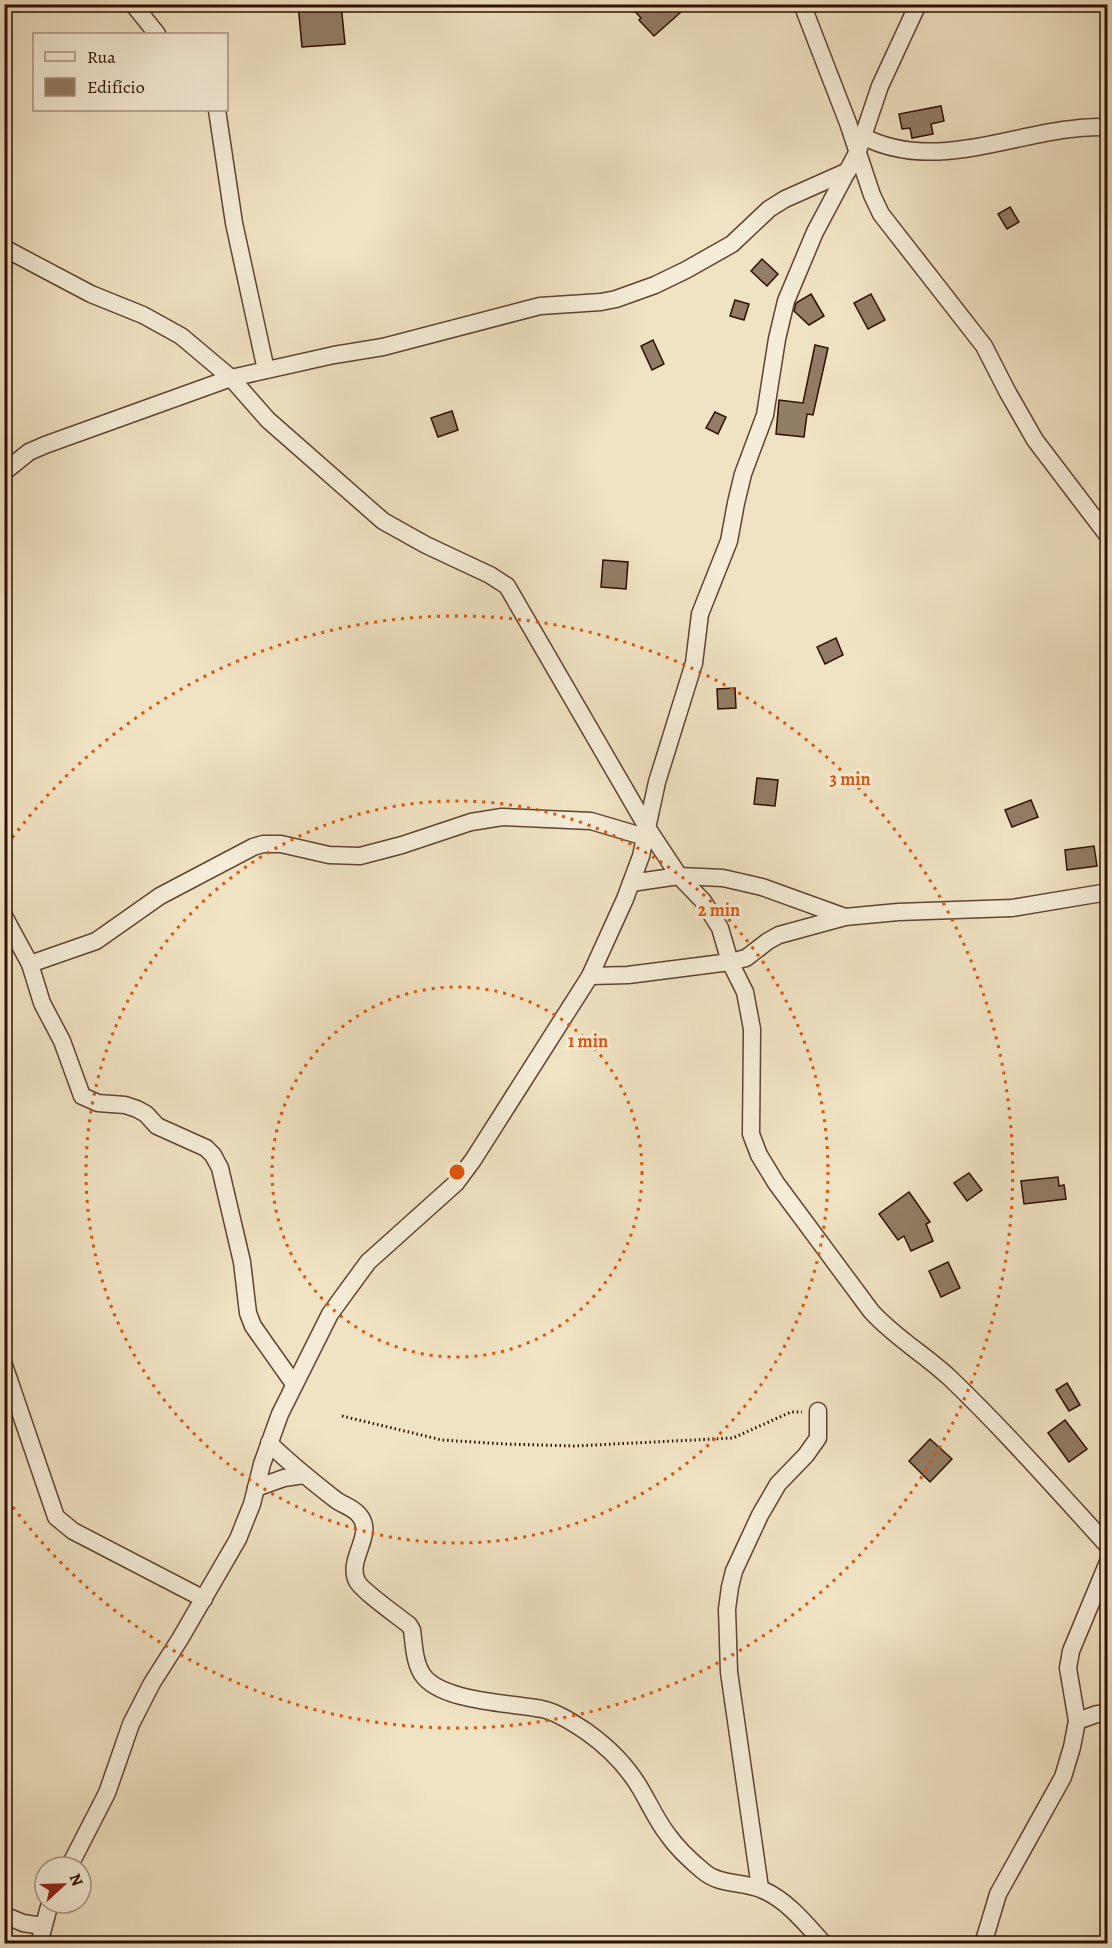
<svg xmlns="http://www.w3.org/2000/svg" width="1112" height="1948" font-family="Alegreya,serif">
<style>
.building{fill:#927d65;stroke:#2d0f00;stroke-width:1.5}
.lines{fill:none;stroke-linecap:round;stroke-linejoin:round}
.minor-casing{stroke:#5e4431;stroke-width:19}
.path{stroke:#2d0f00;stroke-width:3;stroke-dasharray:1.5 3;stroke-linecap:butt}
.minor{stroke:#f5edd8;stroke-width:16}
.ring{fill:none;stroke:#df550b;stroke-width:3;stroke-dasharray:3 6}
.centre{fill:#df550b;stroke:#f5edd8;stroke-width:3}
.ring-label{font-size:18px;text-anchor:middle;font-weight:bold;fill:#df550b;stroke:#f5edd8;stroke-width:6;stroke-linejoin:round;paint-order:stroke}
</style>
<rect width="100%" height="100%" fill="#f0e3c3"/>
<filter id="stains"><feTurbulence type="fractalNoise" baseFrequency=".00333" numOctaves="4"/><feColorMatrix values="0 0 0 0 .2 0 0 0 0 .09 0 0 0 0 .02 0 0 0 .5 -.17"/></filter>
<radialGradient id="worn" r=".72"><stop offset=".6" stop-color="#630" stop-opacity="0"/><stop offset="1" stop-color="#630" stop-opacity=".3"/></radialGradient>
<!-- building -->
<g class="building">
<path d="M298 4H341L345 44 302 47Z"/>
<path d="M628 4H690L654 36 639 20 641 18Z"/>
<path d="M941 106 944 121 931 124 933 134 912 138 910 128 902 129 899 114Z"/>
<path d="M1010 207 1019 222 1007 229 998 214Z"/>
<path d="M762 259 778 274 767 286 751 271Z"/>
<path d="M811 294 824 316 809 325 794 311 796 303Z"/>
<path d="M871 294 885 320 868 329 854 303Z"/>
<path d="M735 300 749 304 744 320 730 316Z"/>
<path d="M653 340 664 364 652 370 641 346Z"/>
<path d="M815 345 828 348 813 415 807 414 804 437 776 434 779 400 803 403Z"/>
<path d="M452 411 458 430 438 437 431 418Z"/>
<path d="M715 412 726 417 718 434 706 428Z"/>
<path d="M603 560 628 562 626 589 601 587Z"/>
<path d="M836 638 843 655 825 664 817 647Z"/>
<path d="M735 688 736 708 718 709 717 689Z"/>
<path d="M757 778 778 780 775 806 754 804Z"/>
<path d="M1031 800 1038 817 1012 827 1005 810Z"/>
<path d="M1094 846 1097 866 1067 870 1065 850Z"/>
<path d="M969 1173 982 1190 967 1201 954 1183Z"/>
<path d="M1058 1177 1059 1186 1064 1185 1066 1199 1024 1204 1021 1181Z"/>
<path d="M909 1192 930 1222 926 1224 933 1241 911 1251 904 1236 898 1240 879 1214Z"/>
<path d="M948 1262 960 1288 941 1297 929 1271Z"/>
<path d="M1067 1383 1080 1405 1069 1411 1056 1390Z"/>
<path d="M1065 1420 1087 1449 1069 1462 1048 1433Z"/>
<path d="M930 1439 952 1459 930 1482 909 1461Z"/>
</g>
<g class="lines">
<!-- minor casing -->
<g class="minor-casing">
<g id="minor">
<path d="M133 4 157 34"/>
<path d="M802 4 848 123 872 195 881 214 984 346 1007 391 1035 440 1108 536"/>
<path d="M217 110 234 223 266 370"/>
<path d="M862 136C941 177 1026 124 1108 127"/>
<path d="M4 248 91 294 143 315 181 336 231 378 268 420 383 521 426 545 490 575 507 586 648 829 679 876 703 901 720 928 730 962 745 992 752 1029 751 1134 759 1155 776 1183 871 1311C895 1338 926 1355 951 1379 1006 1432 1057 1490 1108 1546"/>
<path d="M4 472 29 452 45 445 231 378 334 355 383 347 540 306 601 302 616 299 655 285 686 270 732 244 769 209 785 199 848 171"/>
<path d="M631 883 679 876 723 878 762 887 845 917"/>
<path d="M4 916 30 964 42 1003 62 1041 82 1096 98 1103 125 1105 137 1109 146 1114 157 1126 206 1148 213 1155 220 1168 242 1262 248 1313 253 1326 294 1384"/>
<path d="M30 964 96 941 160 896 253 847 263 844H281L329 855 360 856 402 845 471 822 502 817 591 821 645 837"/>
<path d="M590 976 628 975 730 962 746 958 768 941 779 935 845 917 898 912 1012 908 1108 892"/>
<path d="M4 1365 56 1517 73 1531 204 1599"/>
<path d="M269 1443C290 1464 313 1482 336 1500 343 1505 354 1508 359 1515 376 1534 346 1559 357 1581 361 1590 399 1617 409 1625L412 1630C414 1644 414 1661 422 1674 440 1702 512 1703 542 1709 557 1712 575 1724 587 1732 608 1747 627 1766 640 1788 649 1803 657 1821 668 1835 677 1848 691 1861 703 1871 720 1886 743 1881 763 1890 788 1901 806 1924 824 1944"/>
<path d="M256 1488 284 1478 304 1475"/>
<path d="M1077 1721 1097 1714H1108"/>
<path d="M69 1867 107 1793 131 1724 152 1683 180 1639 238 1539 252 1504 262 1464 280 1414 330 1314 368 1262 456 1183 473 1160 590 976 625 899 641 856 657 782 694 663 700 614 729 541 736 503 743 474 765 415 777 339 786 301 815 232 858 151 880 86 918 4"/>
<path d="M760 1888 729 1672 727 1609 730 1587 734 1571 760 1515 778 1484 806 1455 818 1438V1411"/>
<path d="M4 1915 23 1923 43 1926"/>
<path d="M39 1944 50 1903"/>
<path d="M983 1944 998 1894 1063 1777 1072 1747 1077 1721 1068 1668 1071 1651 1108 1562"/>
</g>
</g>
<!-- path -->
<path class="path" d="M342 1416 442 1440 505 1444 575 1446 733 1438 791 1412H802"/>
<!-- minor -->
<use href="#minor" class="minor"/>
</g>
<!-- distance rings -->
<g class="ring">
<circle cx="457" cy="1172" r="185"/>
<circle cx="457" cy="1172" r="371"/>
<path d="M7 845A556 556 0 1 1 7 1499"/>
</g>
<circle cx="457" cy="1172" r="9" class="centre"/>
<g class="ring-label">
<text x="850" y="785">3 min</text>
<text x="719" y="916">2 min</text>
<text x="588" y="1047">1 min</text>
</g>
<!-- margin -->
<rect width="1112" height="1948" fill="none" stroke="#f0e3c3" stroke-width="24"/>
<rect x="6" y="6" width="1100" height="1936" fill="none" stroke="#2d0f00" stroke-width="3"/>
<rect x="12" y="12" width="1088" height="1924" fill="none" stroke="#2d0f00" stroke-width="1.5"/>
<!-- legend -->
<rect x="33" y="33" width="195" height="78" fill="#f5edd8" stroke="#a59482" stroke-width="1.5"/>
<rect x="45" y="52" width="30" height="9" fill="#f5edd8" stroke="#a59482" stroke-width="1.5"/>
<text x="87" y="63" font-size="18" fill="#2d0f00">Rua</text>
<rect x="45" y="78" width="30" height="18" fill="#927d65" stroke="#a59482" stroke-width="1.5"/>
<text x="87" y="93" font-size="18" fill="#2d0f00">Edifício</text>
<!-- north arrow -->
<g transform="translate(63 1885) rotate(68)"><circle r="28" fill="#f5edd8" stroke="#a59482" stroke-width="1.5"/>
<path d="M0-4.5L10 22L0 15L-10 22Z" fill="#8f2418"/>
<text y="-9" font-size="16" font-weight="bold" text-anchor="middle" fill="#2d0f00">N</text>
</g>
<rect width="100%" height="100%" filter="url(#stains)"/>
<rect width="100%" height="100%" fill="url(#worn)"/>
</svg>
